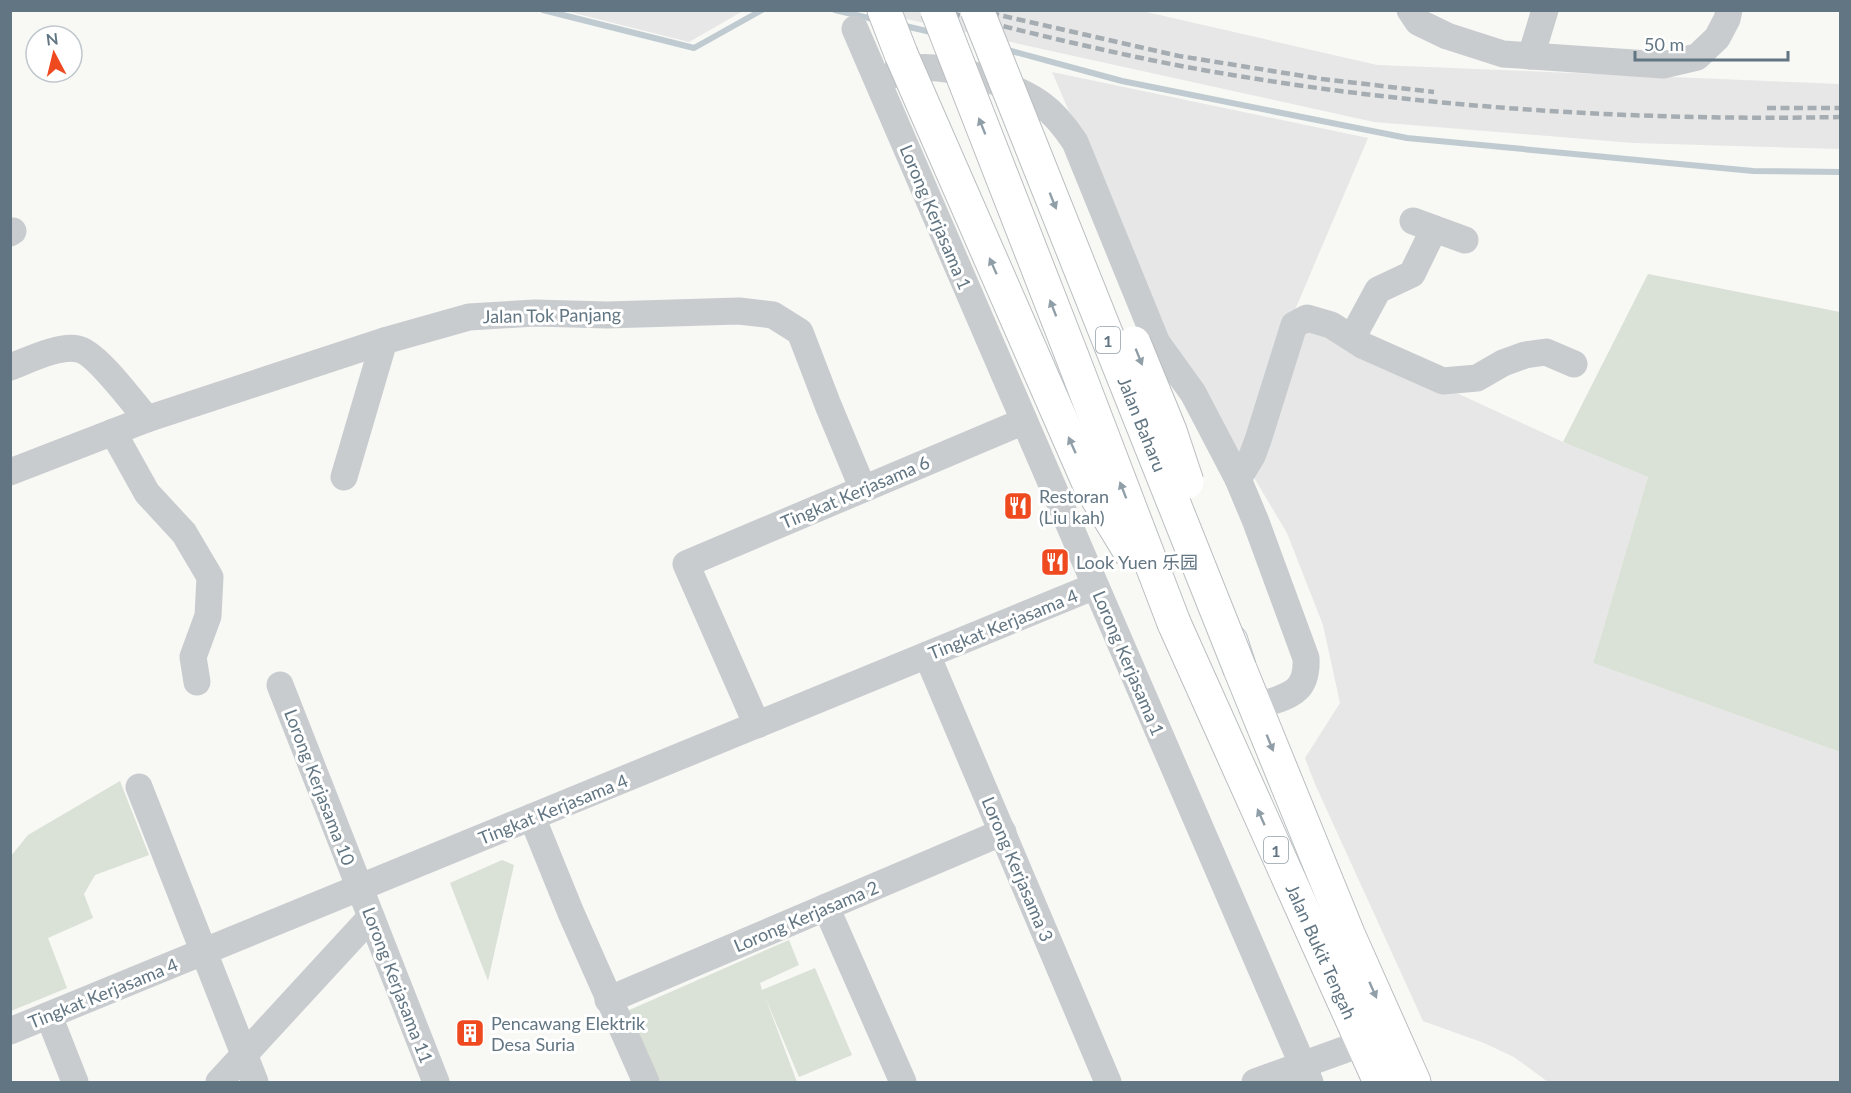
<svg xmlns="http://www.w3.org/2000/svg" width="1851" height="1093" font-family="Lato,'Noto Sans SC',sans-serif">
<style>
.built{fill:#e6e7e6}
.green{fill:#dae1d6}
.lines{fill:none;stroke-linecap:round;stroke-linejoin:round}
.stream{stroke:#bfcbd0;stroke-width:6}
.highway-casing{stroke:#babec1;stroke-width:35}
.minor{stroke:#c8cccf;stroke-width:27}
.highway{stroke:#fff;stroke-width:33}
.rail{stroke:#a6adb2;stroke-width:4.5;stroke-dasharray:9 4.5;stroke-linecap:butt}
.highway-bridge-casing{stroke:#babec1;stroke-width:35;stroke-linecap:butt}
.highway-bridge{stroke:#fff;stroke-width:33}
.oneway{fill:#909ea8}
.labels{text-anchor:middle;dominant-baseline:central;stroke-width:6;stroke-linejoin:round;paint-order:stroke}
.shield{fill:#fff;stroke:#909ea8;stroke-width:1.5}
.shield-label{font-size:16px;font-weight:bold;fill:#617582}
.street-label{font-size:18px;fill:#617582;stroke:#fff}
.poi-label{font-size:18px;fill:#617582;stroke:#fff;text-anchor:start}
</style>
<rect width="100%" height="100%" fill="#f8f8f5"/>
<!-- built -->
<g class="built">
<path d="M566 11 743 10V11L689 42Z"/>
<path d="M870 11H1142L1377 65 1840 84V149L1634 143 1374 122Z"/>
<path d="M1052 72 1368 138 1292 317 1563 442 1648 477 1593 663 1840 752V1082H1548L1514 1057 1484 1043 1423 1021 1315 784 1305 758 1340 703 1323 625 1287 533 1231 439 1170 344Z"/>
</g>
<!-- green -->
<g class="green">
<path d="M1648 274 1840 312V752L1593 663 1648 477 1563 442Z"/>
<path d="M120 781 149 855 95 875 84 894 93 918 48 938 67 988 11 1011V856L28 835Z"/>
<path d="M502 860 514 865 488 981 450 883Z"/>
<path d="M789 940 799 965 760 983 762 990 815 968 852 1055 799 1077 765 997 797 1082H662L653 1077 627 1011Z"/>
</g>
<g class="lines">
<!-- stream -->
<g class="stream">
<path d="M543 10 694 48 762 10"/>
<path d="M835 10 877 20"/>
<path d="M901 25 935 33"/>
<path d="M1004 49 1122 81 1407 138 1753 171 1840 172"/>
</g>
<!-- highway casing -->
<g class="highway-casing">
<g id="highway">
<path d="M884 10 901 54"/>
<path id="s1" d="M1174 623 1380 1082"/>
<path d="M1231 641 1240 669 1349 936 1414 1082"/>
</g>
</g>
<!-- minor -->
<g class="minor">
<path d="M1410 10 1418 22 1447 36 1503 54 1663 65 1697 57 1717 38 1727 19 1729 10"/>
<path d="M855 29 1310 1082"/>
<path d="M1531 56 1545 10"/>
<path d="M890 76C924 53 1010 82 1041 104 1055 114 1065 127 1075 142L1157 343 1193 393 1238 479 1256 522 1306 658C1308 696 1285 696 1256 707"/>
<path d="M1413 221 1465 240"/>
<path d="M10 233 13 231"/>
<path d="M1352 338 1378 290 1412 274 1434 229"/>
<path d="M10 367C29 360 59 345 78 349 96 352 134 404 147 419"/>
<path d="M113 432 147 493 184 533 210 577 208 616 193 657 197 682"/>
<path d="M10 472 147 419 384 341 469 317 535 313 607 315 739 311 773 315 800 332 828 405 863 489"/>
<path d="M344 477 384 341"/>
<path d="M1238 479 1252 456 1258 440 1294 325 1307 318 1331 325 1364 346 1443 381 1477 378 1503 363 1525 355 1546 352 1574 364"/>
<path d="M927 655 1108 1082"/>
<path d="M280 685 436 1082"/>
<path d="M757 725 686 564 1024 421"/>
<path d="M139 787 255 1082"/>
<path d="M532 817 571 913 646 1082"/>
<path d="M826 907 903 1082"/>
<path d="M608 1000 1003 832"/>
<path d="M49 1016 75 1082"/>
<path d="M10 1031 1095 586"/>
<path d="M219 1082 371 917"/>
<path d="M1255 1082 1363 1043"/>
</g>
<!-- highway -->
<use href="#highway" class="highway"/>
<!-- rail -->
<g class="rail">
<path d="M938 10C1042 36 1146 62 1251 78 1442 109 1647 121 1840 117"/>
<path d="M977 10 1179 56 1322 79 1434 92"/>
<path d="M1767 108H1840"/>
</g>
<!-- highway-bridge casing -->
<g class="highway-bridge-casing">
<g id="highway-bridge">
<path d="M937 10 1072 356 1174 623"/>
<path id="s2" d="M977 10 1240 669"/>
<path d="M901 54 1090 486 1132 555"/>
<path d="M1134 343 1170 431 1187 482"/>
</g>
</g>
<!-- highway-bridge -->
<use href="#highway-bridge" class="highway-bridge"/>
</g>
<!-- one-way arrows -->
<defs><path id="oneway-solid" d="M-6-.8H1V-3.2L6.5 0L1 3.2V.8H-6Z" transform="scale(1.5)"/></defs>
<g class="oneway">
<use href="#oneway-solid" transform="translate(982 126) rotate(-112)"/>
<use href="#oneway-solid" transform="translate(1053 201) rotate(68)"/>
<use href="#oneway-solid" transform="translate(993 266) rotate(-114)"/>
<use href="#oneway-solid" transform="translate(1053 308) rotate(-111)"/>
<use href="#oneway-solid" transform="translate(1139 357) rotate(68)"/>
<use href="#oneway-solid" transform="translate(1072 445) rotate(-114)"/>
<use href="#oneway-solid" transform="translate(1123 490) rotate(-111)"/>
<use href="#oneway-solid" transform="translate(1270 743) rotate(68)"/>
<use href="#oneway-solid" transform="translate(1261 817) rotate(-114)"/>
<use href="#oneway-solid" transform="translate(1373 990) rotate(66)"/>
</g>
<!-- icons -->
<defs>
<g id="restaurant-square" transform="scale(1.5)"><rect x="-9" y="-9" width="18" height="18" rx="4" fill="#ef491f" stroke="#fff"/><path d="M-5-6h1v4h1v-4h1v4h1v-4h1v5L-1.5 .5V6h-2V.5L-5-1ZM5-6V6H3V1.5H1.5Q1.5-4 5-6Z" fill="#fff"/></g>
<g id="building-square" transform="scale(1.5)"><rect x="-9" y="-9" width="18" height="18" rx="4" fill="#ef491f" stroke="#fff"/><path d="M-4-6H4V6H1V3H-1V6H-4ZM-2.5-4.3h1.7v1.8h-1.7ZM.8-4.3h1.7v1.8H.8ZM-2.5-1h1.7V.8h-1.7ZM.8-1h1.7V.8H.8Z" fill="#fff"/></g>
</defs>
<g fill-rule="evenodd">
<use href="#restaurant-square" x="1018" y="506"/>
<use href="#restaurant-square" x="1055" y="562"/>
<use href="#building-square" x="470" y="1033"/>
</g>
<g class="labels">
<!-- shield labels -->
<g class="shield">
<rect x="1096" y="327" width="24" height="26" rx="4.5"/>
<rect x="1264" y="837" width="24" height="26" rx="4.5"/>
</g>
<g class="shield-label">
<text x="1108" y="340">1</text>
<text x="1276" y="850">1</text>
</g>
<!-- street labels -->
<g class="street-label">
<text transform="translate(936 217) rotate(67)">Lorong Kerjasama 1</text>
<text transform="translate(552 315) rotate(-1)">Jalan Tok Panjang</text>
<text stroke="none"><textPath href="#s2" startOffset="446">Jalan Baharu</textPath></text>
<text transform="translate(855 492) rotate(-23)">Tingkat Kerjasama 6</text>
<text transform="translate(1003 624) rotate(-22)">Tingkat Kerjasama 4</text>
<text transform="translate(1129 663) rotate(67)">Lorong Kerjasama 1</text>
<text transform="translate(320 787) rotate(69)">Lorong Kerjasama 10</text>
<text transform="translate(553 809) rotate(-22)">Tingkat Kerjasama 4</text>
<text transform="translate(1018 869) rotate(67)">Lorong Kerjasama 3</text>
<text transform="translate(806 916) rotate(-23)">Lorong Kerjasama 2</text>
<text stroke="none"><textPath href="#s1" startOffset="360">Jalan Bukit Tengah</textPath></text>
<text transform="translate(398 985) rotate(69)">Lorong Kerjasama 11</text>
<text transform="translate(103 993) rotate(-22)">Tingkat Kerjasama 4</text>
</g>
<!-- poi labels -->
<g class="poi-label">
<text x="1039" y="496">Restoran<tspan x="1039" dy="21">(Liu kah)</tspan></text>
<text x="1076" y="562">Look Yuen 乐园</text>
<text x="491" y="1023">Pencawang Elektrik<tspan x="491" dy="21">Desa Suria</tspan></text>
</g>
</g>
<!-- border -->
<rect width="1851" height="1093" fill="none" stroke="#617582" stroke-width="24"/>
<!-- north arrow -->
<g transform="translate(54 54) rotate(353)"><circle r="28" fill="#ffffff" stroke="#c0c8cd" stroke-width="1.5"/>
<path d="M0-4.5L10 22L0 15L-10 22Z" fill="#ef491f"/>
<text y="-9" font-size="16" font-weight="bold" text-anchor="middle" fill="#617582">N</text>
</g>
<!-- scale -->
<path d="M1635 51v9h153v-9" fill="none" stroke="#617582" stroke-width="3"/>
<text x="1644" y="51" font-size="18" fill="#617582" stroke="#ffffff" stroke-width="4.5" paint-order="stroke">50 m</text>
</svg>
